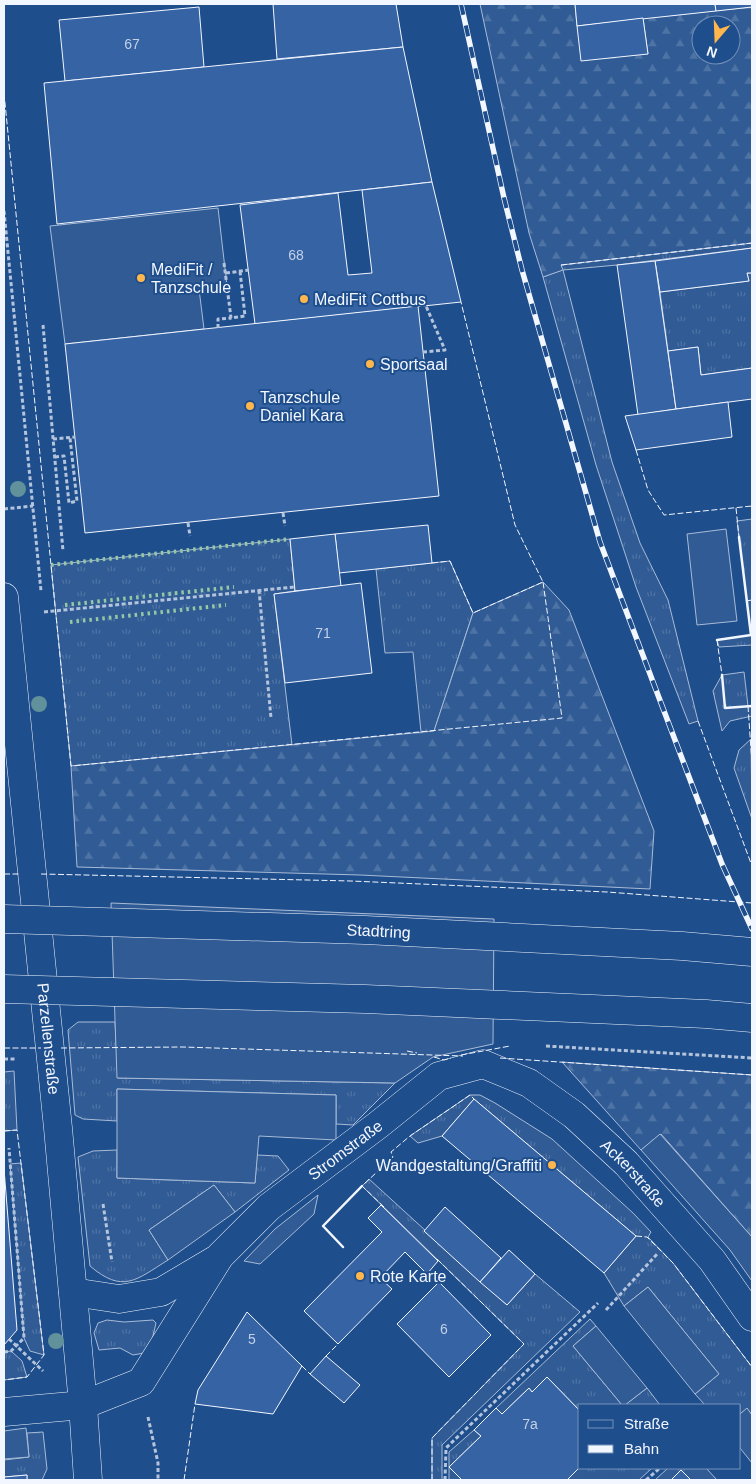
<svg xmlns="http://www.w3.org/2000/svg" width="756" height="1484" font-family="Helvetica,sans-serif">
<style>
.grass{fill:url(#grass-tufts);stroke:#a8bbd7}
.forest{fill:url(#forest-firs);stroke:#a8bbd7;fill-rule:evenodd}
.pitch{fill:#305b95;stroke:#a8bbd7}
.building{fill:#3563a3;stroke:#f2f6ff}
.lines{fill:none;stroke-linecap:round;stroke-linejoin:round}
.minor-casing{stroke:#f2f6ff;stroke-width:29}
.path{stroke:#b3c4dc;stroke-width:3;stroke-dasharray:4 2.5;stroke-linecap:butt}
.minor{stroke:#1f4e8c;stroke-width:28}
.rail-casing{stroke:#f2f6ff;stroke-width:5.5}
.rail{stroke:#1f4e8c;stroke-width:4;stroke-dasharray:11;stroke-linecap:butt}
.major-bridge-casing{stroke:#f2f6ff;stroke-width:29;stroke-linecap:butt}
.path-bridge{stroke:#b3c4dc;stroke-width:3;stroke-dasharray:4 2.5;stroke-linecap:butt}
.major-bridge{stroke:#1f4e8c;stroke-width:28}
.hedge{stroke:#97c8a6;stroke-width:4;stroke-dasharray:2.5 4;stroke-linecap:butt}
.fence{stroke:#f2f6ff;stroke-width:1;stroke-dasharray:6 2.5;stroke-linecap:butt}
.wall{stroke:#f2f6ff;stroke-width:2.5}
.tree{fill:#61919a}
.poi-dot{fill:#ffb74d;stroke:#1f4e8c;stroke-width:2}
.labels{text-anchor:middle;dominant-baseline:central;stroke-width:4;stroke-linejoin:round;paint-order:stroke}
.number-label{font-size:14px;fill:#c3d1e8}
.poi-label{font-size:16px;fill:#f2f6ff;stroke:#1f4e8c;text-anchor:start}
.street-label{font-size:16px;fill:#f2f6ff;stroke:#1f4e8c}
</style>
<defs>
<pattern id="grass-tufts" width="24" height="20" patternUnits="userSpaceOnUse" patternTransform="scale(1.25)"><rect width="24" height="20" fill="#305b95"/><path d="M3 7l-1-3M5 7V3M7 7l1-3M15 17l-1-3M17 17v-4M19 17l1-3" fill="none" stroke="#4e73a5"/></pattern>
<pattern id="forest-firs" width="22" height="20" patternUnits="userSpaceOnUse" patternTransform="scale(1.25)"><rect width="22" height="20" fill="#305b95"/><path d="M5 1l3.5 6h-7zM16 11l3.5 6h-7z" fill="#4e73a5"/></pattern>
</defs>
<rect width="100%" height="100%" fill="#1f4e8c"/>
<!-- grass -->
<g class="grass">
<path d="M752 243V248L617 265 563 270 612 462 640 543 668 600 698 721 689 724 636 587 596 465 543 277 562 270 561 265Z"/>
<path d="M747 273H752V368L701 375 698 347 668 351 660 292 749 281Z"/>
<path d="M752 519V645L719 647 717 640 751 635 737 521Z"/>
<path d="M290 539 295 591 274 594 292 745 71 766 51 565Z"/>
<path d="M450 561 473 613 434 731 421 732 413 652 385 653 376 569Z"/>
<path d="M744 672 748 706H752V716L730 721 722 731 713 691 722 675Z"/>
<path d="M751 739 752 819 734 768 739 750Z"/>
<path d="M78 1022H115L118 1078 395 1083 353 1125 336 1124V1095L117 1089V1121L83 1119 75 1115 68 1030Z"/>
<path d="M14 1071 17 1130 4 1131V1072Z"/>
<path d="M470 1095H480L495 1103 552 1139 633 1213 651 1232 648 1237 673 1263 752 1367V1415L747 1409 740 1414V1405H705L695 1394 719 1374 648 1287 624 1306 604 1273 636 1236 474 1099 442 1136 418 1143 410 1136Z"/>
<path d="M117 1150V1178L255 1183 257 1155 278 1156 289 1170 235 1212 214 1185 149 1230 168 1260C136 1280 123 1294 90 1266L78 1157 93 1151Z"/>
<path d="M21 1163 44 1355 30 1351 24 1338 10 1164Z"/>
<path d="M369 1179 507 1305 535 1274 580 1312 442 1445V1480H432V1438L524 1344 362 1186Z"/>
<path d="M590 1319 596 1326 573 1346 622 1405H580V1411L547 1377 532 1392 529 1388 502 1414 496 1408Z"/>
<path d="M107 1320 124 1322 153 1320 156 1323 152 1340 144 1353 133 1355 120 1348 99 1350 94 1333 98 1323Z"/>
<path d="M11 1351 22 1361 27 1377 4 1380V1352Z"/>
<path d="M647 1388 660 1405H625Z"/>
<path d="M474 1430 481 1436 449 1467 462 1480H449V1452Z"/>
<path d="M43 1432 47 1469 42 1480H27V1475L4 1477V1460L29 1457 27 1433Z"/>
<path d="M580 1467V1468H652L639 1480H567Z"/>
<path d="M668 1468H706L717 1480H691L681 1471 671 1480H655Z"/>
</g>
<!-- forest -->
<g class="forest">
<path d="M480 4H575L577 26 648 54 643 18 752 7V243L561 265 563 270 543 277 529 233ZM701 25H731V55H701Z"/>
<path d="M543 582 569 610 654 831 650 889 360 875 77 867 71 766 434 731 473 613Z"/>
<path d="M562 1062 752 1075V1237L661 1134 641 1150Z"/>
</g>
<!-- pitch -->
<g class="pitch">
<path d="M218 208 227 286 199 289 204 329 65 344 50 226Z"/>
<path d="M726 529 737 621 697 625 687 534Z"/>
<path d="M111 903 494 919 493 1044 433 1057 395 1083 117 1078Z"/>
<path d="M117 1089 336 1095V1140L259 1136 255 1183 117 1178Z"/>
<path d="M660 1134 752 1237V1281L730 1250 641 1150Z"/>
<path d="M214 1185 235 1212 168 1260 149 1230Z"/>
<path d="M318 1195 314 1214 260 1264 244 1261 275 1229Z"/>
<path d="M648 1287 719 1374 695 1394 624 1306Z"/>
<path d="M596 1326 647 1388 625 1405H622L573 1346Z"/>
<path d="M747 1408 752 1415V1463L740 1448V1414Z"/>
<path d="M26 1428 29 1457 4 1459V1431Z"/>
</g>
<!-- building -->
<g class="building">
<path d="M273 4H396L403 47 277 59Z"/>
<path d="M575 4H715L716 11 577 26Z"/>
<path d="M715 4H752V7L716 11Z"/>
<path d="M199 7 204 67 65 81 59 20Z"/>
<path d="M643 18 648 54 581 61 577 26Z"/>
<path d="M403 47 432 182 57 224 44 83Z"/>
<path d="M432 182 461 302 255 324 240 205 338 193 348 275 372 273 362 190Z"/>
<path d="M752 248V273H747L749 281 660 292 655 261Z"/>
<path d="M655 261 676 409 638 415 617 265Z"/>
<path d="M418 306 439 496 85 533 65 344Z"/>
<path d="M698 347 701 375 752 368V399L676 409 668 351Z"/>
<path d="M728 402 732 437 636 450 625 416Z"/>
<path d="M428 525 432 563 339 573 335 534Z"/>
<path d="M335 534 341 586 295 591 290 539Z"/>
<path d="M361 583 372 673 285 683 274 594Z"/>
<path d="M474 1099 636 1236 604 1273 442 1136Z"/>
<path d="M4 1169 17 1330 4 1345Z"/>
<path d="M381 1205 438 1261 427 1274 405 1252 380 1278 392 1289 338 1344 304 1311 382 1232 368 1218Z"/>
<path d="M445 1207 501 1258 480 1282 424 1231Z"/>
<path d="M509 1250 535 1274 507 1305 480 1282Z"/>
<path d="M439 1282 491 1335 449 1377 397 1324Z"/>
<path d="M247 1312 302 1366 273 1414 195 1404 198 1390Z"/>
<path d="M326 1356 360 1385 344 1403 310 1374Z"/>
<path d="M547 1377 580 1411V1467L567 1480H462L449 1467 481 1436 474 1430 496 1408 502 1414 529 1388 532 1392Z"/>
<path d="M681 1470 691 1480H671Z"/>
<path d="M27 1475V1480H34H4V1477Z"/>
</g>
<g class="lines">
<!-- minor casing -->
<g class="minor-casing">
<g id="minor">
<path id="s1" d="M4 597 58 1128 83 1405 88 1480"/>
<path d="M73 1292 119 1299 161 1292 215 1260"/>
<path id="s2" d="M4 1412 83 1405 141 1382 220 1256 269 1207 378 1125 439 1076 483 1064 529 1083 574 1115 626 1163 712 1260 752 1317"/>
</g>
</g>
<!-- path -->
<g class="path">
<path d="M4 211 41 591"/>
<path d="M224 263 231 318 245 316 240 271"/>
<path d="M226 273 249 270"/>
<path d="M43 325 63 551"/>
<path d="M218 328V319L231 318"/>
<path d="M423 352 445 350 426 306"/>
<path d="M53 439 75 437"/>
<path d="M55 457 64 456 69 503 77 501 70 438"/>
<path d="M4 509 33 506"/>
<path d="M283 513 285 526"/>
<path d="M188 523 190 536"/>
<path d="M259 590 271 718"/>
<path d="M44 612 294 587"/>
<path d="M4 1059H15"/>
<path d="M103 1204 112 1262"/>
<path d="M606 1310 658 1253"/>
<path d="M9 1339 43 1371"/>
<path d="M4 1352 11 1351 24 1338 9 1148"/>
<path d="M148 1417 158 1463V1480"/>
<path d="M445 1480 446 1448 598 1303"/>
<path d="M646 1480 660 1468"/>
</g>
<!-- minor -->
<use href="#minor" class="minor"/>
<!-- rail casing -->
<g class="rail-casing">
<path id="rail" d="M461 4 504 198 522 270 600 542 722 864 752 929"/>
</g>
<!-- rail -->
<use href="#rail" class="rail"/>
<!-- major-bridge casing -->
<g class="major-bridge-casing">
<g id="major-bridge">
<path id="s3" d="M4 919 365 930 682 946 752 952"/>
<path d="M4 989 365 999 706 1014 752 1018"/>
</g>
</g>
<!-- path-bridge -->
<path class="path-bridge" d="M546 1046 752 1058"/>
<!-- major-bridge -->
<use href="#major-bridge" class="major-bridge"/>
<!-- hedge -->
<g class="hedge">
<path d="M51 565 290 539"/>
<path d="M65 605 234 587"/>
<path d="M70 622 226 605"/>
</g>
<!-- fence -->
<g class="fence">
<path d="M4 93 71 766 562 718 543 582"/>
<path d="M561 265 752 243"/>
<path d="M636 450 648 490 664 515 752 506"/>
<path d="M736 508 739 537"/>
<path d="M432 563 450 561 473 613 543 582 515 525 461 302"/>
<path d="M746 601 752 600"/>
<path d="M717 640 722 675"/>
<path d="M748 706 752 764"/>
<path d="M698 721 752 866"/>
<path d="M4 874H21"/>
<path d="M41 874 351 881 607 892 752 903"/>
<path d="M4 1048H41"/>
<path d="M61 1048 183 1047 463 1056"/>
<path d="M407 1051 417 1053"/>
<path d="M461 1055 510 1046"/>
<path d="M434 1057 444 1060 451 1058"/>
<path d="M500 1058 752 1075"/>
<path d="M4 1131 17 1130 44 1355 27 1377 4 1380"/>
<path d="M384 1207 362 1186 393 1157 391 1152 410 1136 470 1095 474 1099"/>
<path d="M636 1236 647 1237 673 1263 752 1367"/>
<path d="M326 1356 338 1344"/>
<path d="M302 1366 310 1374"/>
<path d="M184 1480 195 1404"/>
<path d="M432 1480V1438L524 1344 437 1259"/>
</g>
<!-- wall -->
<g class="wall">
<path d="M717 640 751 635 739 537"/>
<path d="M722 675 725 708 752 706"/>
<path d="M343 1247 323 1226 362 1186"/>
</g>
</g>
<!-- trees -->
<g class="tree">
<circle cx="18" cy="489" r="8"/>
<circle cx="39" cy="704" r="8"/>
<circle cx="56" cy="1341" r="8"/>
</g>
<!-- markers -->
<g class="poi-dot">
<circle cx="141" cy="278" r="5"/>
<circle cx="304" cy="299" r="5"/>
<circle cx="370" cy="364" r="5"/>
<circle cx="250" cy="406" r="5"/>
<circle cx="552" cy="1165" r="5"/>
<circle cx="360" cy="1276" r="5"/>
</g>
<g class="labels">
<!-- number labels -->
<g class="number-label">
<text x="132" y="44">67</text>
<text x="296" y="255">68</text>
<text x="323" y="633">71</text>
<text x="444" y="1329">6</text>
<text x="252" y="1339">5</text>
<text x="530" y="1424">7a</text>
</g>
<!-- poi labels -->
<g class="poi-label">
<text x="151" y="269">MediFit /<tspan x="151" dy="18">Tanzschule</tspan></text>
<text x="314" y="299">MediFit Cottbus</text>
<text x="380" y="364">Sportsaal</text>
<text x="260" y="397">Tanzschule<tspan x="260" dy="18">Daniel Kara</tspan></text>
<text x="542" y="1165" text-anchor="end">Wandgestaltung/Graffiti</text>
<text x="370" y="1276">Rote Karte</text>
</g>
<!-- street labels -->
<g class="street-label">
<text stroke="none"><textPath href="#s3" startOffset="375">Stadtring</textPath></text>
<text stroke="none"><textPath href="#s1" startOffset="444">Parzellenstraße</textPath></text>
<text stroke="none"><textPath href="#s2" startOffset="455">Stromstraße</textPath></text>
<text stroke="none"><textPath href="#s2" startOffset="808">Ackerstraße</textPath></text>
</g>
</g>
<!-- border -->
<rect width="756" height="1484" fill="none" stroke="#f2f6ff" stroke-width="10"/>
<!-- legend -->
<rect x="578" y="1404" width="162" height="65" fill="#1f4e8c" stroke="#7391ba"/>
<rect x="588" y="1420" width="25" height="8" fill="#1f4e8c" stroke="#7391ba"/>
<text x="624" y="1429" font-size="15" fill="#f2f6ff">Straße</text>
<rect x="588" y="1445" width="25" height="8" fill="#f2f6ff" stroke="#7391ba"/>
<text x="624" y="1454" font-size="15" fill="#f2f6ff">Bahn</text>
<!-- north arrow -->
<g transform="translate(716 40) rotate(199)"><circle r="24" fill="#1f4e8c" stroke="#7391ba"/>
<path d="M0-4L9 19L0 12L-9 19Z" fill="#ffb74d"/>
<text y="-8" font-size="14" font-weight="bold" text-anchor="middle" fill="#f2f6ff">N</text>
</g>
</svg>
